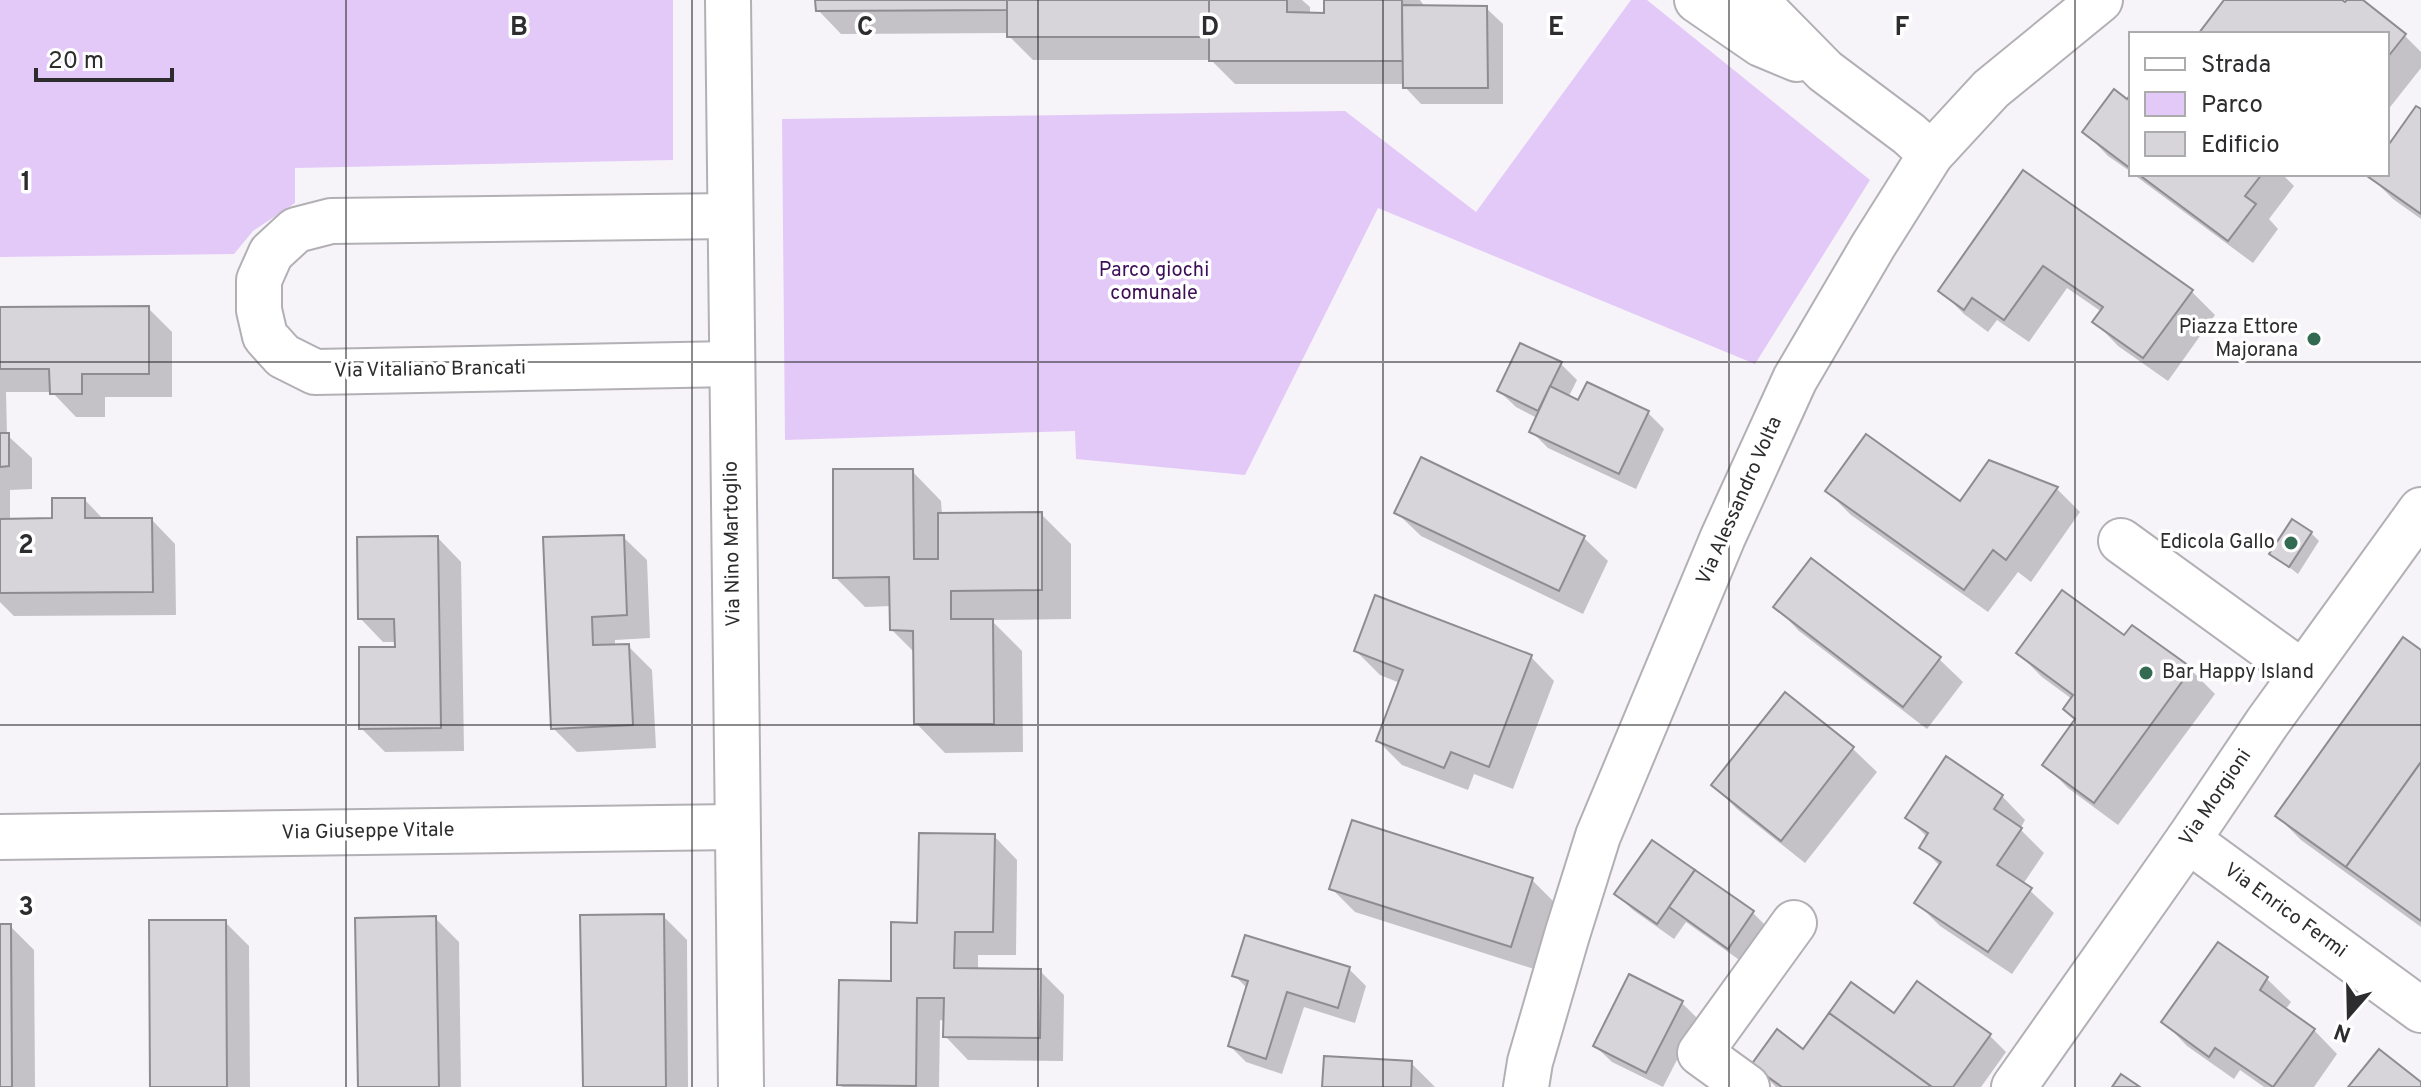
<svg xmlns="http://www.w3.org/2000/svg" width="2421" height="1087" font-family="Overpass,sans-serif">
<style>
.green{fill:#e3c9f8}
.shadow{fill:#0003}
.building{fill:#d7d4da;stroke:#8f8c91;stroke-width:2}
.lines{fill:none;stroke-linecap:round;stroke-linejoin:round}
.minor-casing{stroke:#b2b0b5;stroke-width:48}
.major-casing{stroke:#b2b0b5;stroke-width:48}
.minor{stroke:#fff;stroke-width:44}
.major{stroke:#fff;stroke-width:44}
.grid{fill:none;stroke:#2d2c2e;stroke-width:2;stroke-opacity:0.55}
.poi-dot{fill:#336b52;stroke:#fff;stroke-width:3}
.labels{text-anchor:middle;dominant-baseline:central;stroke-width:7;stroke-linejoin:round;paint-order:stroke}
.park-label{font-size:20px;fill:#3e0f58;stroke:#fff}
.poi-label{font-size:20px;fill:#2d2c2e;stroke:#fff;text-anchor:end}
.street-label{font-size:20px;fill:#2d2c2e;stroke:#fff}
.grid-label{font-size:26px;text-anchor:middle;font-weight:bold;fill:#2d2c2e;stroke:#fff;stroke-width:7;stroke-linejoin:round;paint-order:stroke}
</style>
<rect width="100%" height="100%" fill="#f6f3f9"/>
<!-- green -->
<g class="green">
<path d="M0 0H673V160L295 168V203L253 231 234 254 0 257Z"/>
<path d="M1631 0H1647L1870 180 1755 364 1378 208 1245 475 1076 459 1075 431 785 440 782 119 1345 111 1476 212Z"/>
</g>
<!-- shadow -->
<g class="shadow">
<path d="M817 0H1302L1310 7V15H1326V0H1420L1425 7 1486 8 1503 24V104H1421L1405 87V84H1235L1211 60H1033L1009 36V33L841 34 818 10Z"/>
<path d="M2227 0H2339L2346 5 2350 0H2360L2405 36 2421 52V68L2387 111V34H2203Z"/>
<path d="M2131 97V172L2108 156 2085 132Z"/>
<path d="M2421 112V219L2393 199 2369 175 2387 174V150Z"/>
<path d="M2024 173 2191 291 2215 315 2168 381 2118 346 2095 322 2102 312 2067 288 2029 342 1997 320 1988 332 1964 314 1941 291Z"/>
<path d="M2133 174H2282L2294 186 2269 219 2278 229 2253 263Z"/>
<path d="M148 308 172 332V397H105V417H76L52 392H6L7 435 32 458V489L10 490V520H54L85 500 104 520H152L175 544 176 615 14 616 0 602V309Z"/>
<path d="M1561 364 1577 380 1568 398 1579 403 1648 413 1664 429 1636 489 1548 448 1531 431 1537 418 1516 407 1499 391Z"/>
<path d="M1422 460 1584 538 1608 561 1583 614 1421 536 1397 513Z"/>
<path d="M912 471 941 501 942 515 1041 514 1071 544V619L991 620 1022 651 1023 752 945 753 916 723 915 653 892 630V606L865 607 835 577Z"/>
<path d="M2057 489 2080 512 2031 582 2018 572 1988 612 1851 515 1827 491 1960 504Z"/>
<path d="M2311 533 2319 541 2298 574 2272 554Z"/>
<path d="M623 537 647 560 650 638 615 640V646H628L652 670 656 748 577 752 553 728 546 539Z"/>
<path d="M438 538 461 562 464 751 385 752 361 728 397 649V642H383L360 618Z"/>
<path d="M1776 607 1939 659 1963 682 1927 729 1799 631Z"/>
<path d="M2132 627 2191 670 2215 694 2118 825 2068 788 2045 765 2077 720 2072 699 2042 677 2018 653 2124 638Z"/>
<path d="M1356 651 1531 657 1554 681 1513 789 1474 774 1468 790 1402 765 1378 741 1400 683 1380 675Z"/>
<path d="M2421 652V927L2301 840 2277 816Z"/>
<path d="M1785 695 1853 749 1877 772 1805 863 1737 809 1713 785Z"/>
<path d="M2002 796 2025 820 2020 829 2044 853 2023 884 2054 913 2012 974 1940 926 1917 903 1940 866 1921 847 1927 837 1907 817Z"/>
<path d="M994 836 1017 860 1016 955H978V970L1040 971 1064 995 1063 1061 968 1060 945 1036V1021L940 1020 939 1087H842L839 1084 893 983 919 925Z"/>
<path d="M1652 842 1753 913 1769 929 1745 964 1686 922 1674 939 1633 910 1616 894Z"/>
<path d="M1532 880 1556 904 1534 969 1355 912 1331 888Z"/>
<path d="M663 916 687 940 688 1087H585Z"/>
<path d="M435 918 459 942 461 1087H360Z"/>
<path d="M225 922 249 946 250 1087H152Z"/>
<path d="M0 926H10L34 950 35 1087H0Z"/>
<path d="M1246 937 1349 969 1366 986 1355 1023 1304 1007 1282 1074 1246 1062 1230 1046 1248 989 1234 975Z"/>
<path d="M2218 945 2267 979 2291 1002 2285 1010 2314 1030 2337 1054 2314 1087H2264L2240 1070 2234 1079 2187 1046 2164 1022Z"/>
<path d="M1918 984 1990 1036 2006 1052 1981 1087H1776L1754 1065 1804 1052 1895 1016Z"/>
<path d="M1682 1003 1698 1019 1663 1087 1612 1062 1595 1046Z"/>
<path d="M1411 1063 1435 1087H1324Z"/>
</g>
<!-- building -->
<g class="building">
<path d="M815 0H1007V10L816 11Z"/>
<rect x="1007" y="0" width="202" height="37"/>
<path d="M1209 0H1287V12L1324 13V0H1402L1403 61H1209Z"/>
<path d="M2224 0H2342L2345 2 2347 0H2363L2406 34 2387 58V34H2201L2199 33Z"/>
<path d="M1402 5 1487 6 1488 88H1403Z"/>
<path d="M2114 89 2127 99 2131 94V169L2082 132Z"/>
<path d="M2416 106 2421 109V214L2367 176 2387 174V147Z"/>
<path d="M2023 170 2193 290 2143 358 2092 322 2103 307 2043 266 2004 320 1972 298 1964 310 1938 291Z"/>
<path d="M2138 174H2262L2245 196 2256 204 2228 241Z"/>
<path d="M149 306V374H82V394H50L49 369H0V307Z"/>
<path d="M1520 343 1562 362 1538 411 1497 391Z"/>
<path d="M1587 382 1649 411 1619 474 1529 432 1550 386 1578 400Z"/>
<path d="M0 433H9V466L0 467Z"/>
<path d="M1866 434 1960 501 1989 460 2058 487 2006 560 1993 550 1964 590 1825 491Z"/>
<path d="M1421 457 1585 536 1559 591 1394 513Z"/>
<path d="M833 469H913L914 559H938V513L1042 512V590L951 591V619H993L994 724H914L913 631 890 630 889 577 833 578Z"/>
<path d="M52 498H85V518H152L153 592 0 593V519L52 518Z"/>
<path d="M2292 519 2312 532 2289 567 2269 554Z"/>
<path d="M624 535 627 615 592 617 593 645 629 644 633 725 551 729 543 537Z"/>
<path d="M438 536 441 728 359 729V647H395L394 619H358L357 537Z"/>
<path d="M1811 558 1941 657 1903 707 1773 607Z"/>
<path d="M2062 590 2124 635 2132 625 2192 668 2094 803 2042 765 2075 719 2063 709 2073 695 2016 653Z"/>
<path d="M1375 595 1532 655 1489 767 1451 752 1444 768 1376 741 1403 670 1354 651Z"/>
<path d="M2403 637 2421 650V762L2346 867 2275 816Z"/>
<path d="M1785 692 1854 747 1781 841 1711 785Z"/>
<path d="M1946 756 2003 795 1994 809 2022 828 1997 865 2032 888 1988 952 1914 903 1941 862 1919 848 1928 833 1905 818Z"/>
<path d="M2421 762V921L2346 867Z"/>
<path d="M1352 820 1533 878 1511 947 1329 889Z"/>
<path d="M919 833 995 834 993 932H955L954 968 1041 969 1040 1038 943 1037 944 998H917L916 1086 837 1085 839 980 891 981V922L917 923Z"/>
<path d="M1652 840 1695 870 1657 924 1614 894Z"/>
<path d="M1695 870 1754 911 1728 949 1669 907Z"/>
<path d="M664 914 666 1087H583L580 915Z"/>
<path d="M436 916 439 1087H358L355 918Z"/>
<path d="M149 920H226L227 1087H150Z"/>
<path d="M0 924H11L12 1087H0Z"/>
<path d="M1245 935 1350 967 1338 1008 1287 992 1266 1059 1228 1046 1248 981 1232 976Z"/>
<path d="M2218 942 2268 977 2260 990 2315 1029 2273 1087 2215 1048 2209 1057 2161 1022Z"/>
<path d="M1629 974 1683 1001 1646 1073 1593 1046Z"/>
<path d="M1917 981 1991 1034 1953 1087H1932L1829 1013 1851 982 1894 1013Z"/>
<path d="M1829 1013 1932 1087H1782L1751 1065 1777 1029 1803 1049Z"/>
<path d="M2379 1049 2421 1082V1087H2348Z"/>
<path d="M1324 1056 1412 1061 1411 1087H1322Z"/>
<path d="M2121 1074 2140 1087H2112Z"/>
</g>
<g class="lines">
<!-- minor casing -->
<g class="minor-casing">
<g id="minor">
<path d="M728 0 741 1087"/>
<path d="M1697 0 1761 44 1797 59"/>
<path d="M1755 0 1825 71 1909 134 1931 154"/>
<path d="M730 216 331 221 296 230 271 253 259 280V310L265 336 283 356 315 372 732 364"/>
<path d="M2121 541 2303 673"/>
<path d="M0 837 736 827"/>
<path d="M2188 840 2421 1010"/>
<path d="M1526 1087 1530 1062 1567 935 1598 836 1723 537 1795 379 1873 246 1931 154 1991 89 2100 0"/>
<path d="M1747 1087 1700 1053 1794 923"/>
</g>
</g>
<!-- major casing -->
<g class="major-casing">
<path id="major" d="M2014 1087 2188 840 2267 723 2421 510"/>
</g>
<!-- minor -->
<use href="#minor" class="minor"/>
<!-- major -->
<use href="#major" class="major"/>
</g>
<!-- grid -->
<path class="grid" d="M346 0V1087M692 0V1087M1038 0V1087M1383 0V1087M1729 0V1087M2075 0V1087M0 362H2421M0 725H2421"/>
<!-- markers -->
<g class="poi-dot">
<circle cx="2314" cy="339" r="8"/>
<circle cx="2291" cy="543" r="8"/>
<circle cx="2146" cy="673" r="8"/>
</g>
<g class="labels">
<!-- park labels -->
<g class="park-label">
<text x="1154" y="271">Parco giochi<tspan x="1154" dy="23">comunale</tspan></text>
</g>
<!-- poi labels -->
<g class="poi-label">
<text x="2298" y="328">Piazza Ettore<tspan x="2298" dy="23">Majorana</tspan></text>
<text x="2275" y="543">Edicola Gallo</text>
<text x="2162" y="673" text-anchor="start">Bar Happy Island</text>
</g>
<!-- street labels -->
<g class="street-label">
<text transform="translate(430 370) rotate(-1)">Via Vitaliano Brancati</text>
<text transform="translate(1740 501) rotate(-66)">Via Alessandro Volta</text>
<text transform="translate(733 544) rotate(-91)">Via Nino Martoglio</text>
<text transform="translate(2216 798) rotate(-56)">Via Morgioni</text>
<text transform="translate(368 832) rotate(-1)">Via Giuseppe Vitale</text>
<text transform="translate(2285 911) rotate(36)">Via Enrico Fermi</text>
</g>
</g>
<g class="grid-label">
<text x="519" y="35">B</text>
<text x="865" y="35">C</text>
<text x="1210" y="35">D</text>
<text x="1556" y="35">E</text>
<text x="1902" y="35">F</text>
<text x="26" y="190">1</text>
<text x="26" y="553">2</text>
<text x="26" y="915">3</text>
</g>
<!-- legend -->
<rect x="2129" y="32" width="260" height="144" fill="#ffffff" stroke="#ababab" stroke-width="2"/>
<rect x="2145" y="58" width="40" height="12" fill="#ffffff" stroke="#ababab" stroke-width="2"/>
<text x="2201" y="72" font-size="24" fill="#2d2c2e">Strada</text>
<rect x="2145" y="92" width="40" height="24" fill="#e3c9f8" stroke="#ababab" stroke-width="2"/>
<text x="2201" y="112" font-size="24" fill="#2d2c2e">Parco</text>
<rect x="2145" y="132" width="40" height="24" fill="#d7d4da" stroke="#ababab" stroke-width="2"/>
<text x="2201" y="152" font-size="24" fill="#2d2c2e">Edificio</text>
<!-- north arrow -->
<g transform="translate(2349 1015) rotate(200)" stroke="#ffffff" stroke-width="6" paint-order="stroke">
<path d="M0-6L14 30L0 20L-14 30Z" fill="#2d2c2e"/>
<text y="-12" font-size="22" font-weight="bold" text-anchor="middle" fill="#2d2c2e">N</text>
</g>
<!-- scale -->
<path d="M36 68v12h136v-12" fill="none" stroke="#2d2c2e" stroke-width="4"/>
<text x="48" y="68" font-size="24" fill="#2d2c2e" stroke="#ffffff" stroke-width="6" paint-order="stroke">20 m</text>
</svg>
